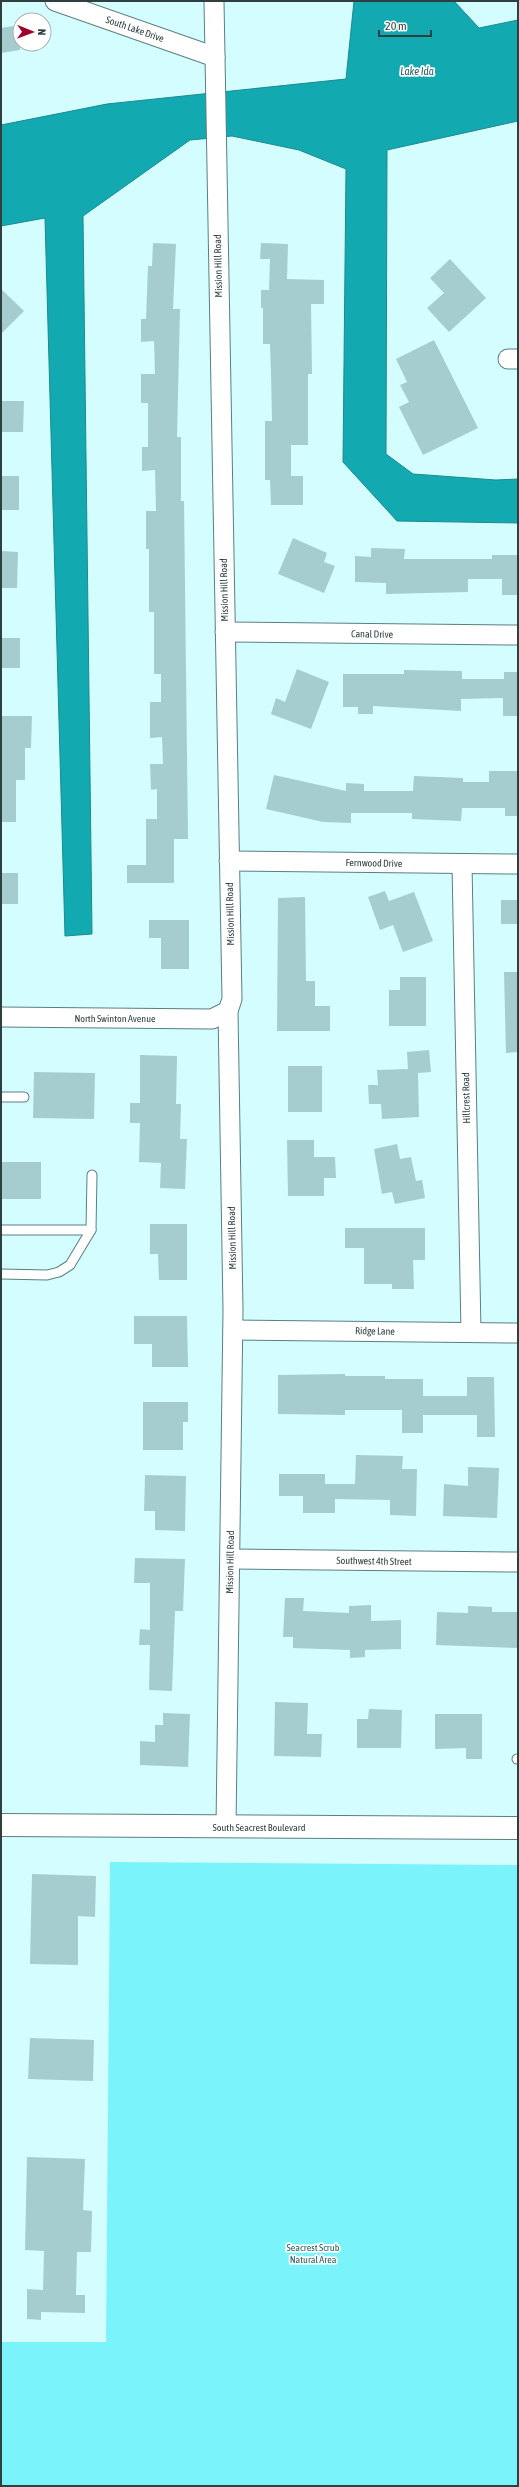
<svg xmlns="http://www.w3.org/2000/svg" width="519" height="2487" font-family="'Asap Condensed',sans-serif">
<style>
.green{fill:#7af4fa}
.water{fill:#12aab0;stroke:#1b8a8e}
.building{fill:#a5cdcf}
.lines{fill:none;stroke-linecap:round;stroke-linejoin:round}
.service-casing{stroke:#5a7f81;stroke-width:11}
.minor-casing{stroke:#5a7f81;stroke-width:21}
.tertiary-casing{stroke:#5a7f81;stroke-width:24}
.service{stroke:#fff;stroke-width:9}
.minor{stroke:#fff;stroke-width:19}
.tertiary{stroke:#fff;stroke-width:22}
.labels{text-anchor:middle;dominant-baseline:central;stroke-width:3.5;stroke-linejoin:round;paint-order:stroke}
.street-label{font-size:10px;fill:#2f3f40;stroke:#fff}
.park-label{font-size:10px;fill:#275d5f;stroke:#fff}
.water-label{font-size:11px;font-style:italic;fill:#2b6163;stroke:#fff}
</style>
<rect width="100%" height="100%" fill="#d3fdfe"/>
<!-- green -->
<path class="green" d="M110 1862 518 1865V2486H1V2342H106Z"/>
<!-- water -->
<path class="water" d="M354 1H454L479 28 518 20V121L387 150 386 454 413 474 496 480 518 479V523L397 521 343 462 346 169 299 150 232 136 190 140 83 216 92 934 65 936 45 218 1 226V125L107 104 346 79Z"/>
<!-- building -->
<g class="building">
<path d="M20 25V50L1 53V28Z"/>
<path d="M153 243 176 244 173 309H180L177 437H181V501H184L188 839H174V883H127V865H146V819H157V789L151 790 150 764H163L162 737 150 738V702H161V674H154V612H149V549H146V511H156L155 470 142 471V447H148V403H141V374H155L154 341 141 342V319H146L148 266H152Z"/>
<path d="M261 243 288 244 287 279 324 280V304H311L312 374H308V445H291V476H303V505H271L270 480H265V421H272L271 374 270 344H263V308H261V290H269L270 259H260Z"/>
<path d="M450 259 486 298 449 332 427 308 444 293 430 278Z"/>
<path d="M1 289 24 311 1 334Z"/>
<path d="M434 340 478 428 423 455 399 407 409 402 400 385 407 382 396 359Z"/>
<path d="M1 401H24L23 432H1Z"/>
<rect x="1" y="476" width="18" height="34"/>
<path d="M293 538 327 553 324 562 335 566 324 593 278 574Z"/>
<path d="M371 548 405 549 404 559H492V555H518V595H502V579H468V592L386 594V583L355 582V556L371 557Z"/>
<path d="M1 551 18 552 17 588H1Z"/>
<rect x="1" y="638" width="19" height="30"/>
<path d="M297 669 329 682 311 729 271 714 276 698 285 702Z"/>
<path d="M404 670 462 671V679H504V672H518V716H503V698L461 699V711L373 706V714H358V707H343V674H404Z"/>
<path d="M1 716H32L31 748H25V780H16V822H1Z"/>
<path d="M489 771H518V816H505V808H462L461 821 412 819V813H351V823L323 822 266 809 274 775 346 791V783L364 784V791H413L414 776 463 778V782H489Z"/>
<rect x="1" y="873" width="17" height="31"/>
<path d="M385 891 389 901 414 892 433 941 403 952 393 925 380 930 368 897Z"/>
<path d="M305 897 306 981H315V1006H330V1031H277L278 898Z"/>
<rect x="501" y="900" width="17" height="24"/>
<path d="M149 920H189V969H161V938H149Z"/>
<path d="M504 972H518V1052L506 1053Z"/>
<path d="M400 977H426V1026H389V990H400Z"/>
<path d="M429 1050 431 1072 418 1073 419 1117 382 1119 381 1104H369L368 1085H378L377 1070 408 1069 407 1052Z"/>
<path d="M140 1055 177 1056 176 1104H181L180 1139H187L185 1189 160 1188 161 1163 139 1162 140 1123H130V1103H140Z"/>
<rect x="288" y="1066" width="34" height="46"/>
<path d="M34 1072 95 1073 94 1119 33 1118Z"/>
<path d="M287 1140H314V1157H335L336 1178H324V1196H288Z"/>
<path d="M397 1144 400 1159 411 1157 416 1181 422 1180 425 1198 395 1204 392 1192 382 1194 374 1149Z"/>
<rect x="1" y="1162" width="40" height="37"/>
<path d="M150 1224H187V1280H159L158 1254H150Z"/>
<path d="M345 1228H425V1260H413L414 1289H392V1284H364V1248H345Z"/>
<path d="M134 1316H187L188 1367H152V1344H134Z"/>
<path d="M345 1374V1376H385V1379H423V1396H467V1377H494L495 1437H477V1415H423V1433H402V1410H345V1415L278 1414V1375Z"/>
<path d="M143 1402H188V1422H183V1450H143Z"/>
<path d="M356 1455 403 1456 402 1469H417L416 1516 390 1515V1500L335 1499V1513H303V1496H279V1474H325V1484H355Z"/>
<path d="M468 1467 499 1468 497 1518 443 1516 444 1484 468 1486Z"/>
<path d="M145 1475 186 1476 185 1531 155 1530V1511H144Z"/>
<path d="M135 1558 185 1559 183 1611H175L172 1691 149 1690 150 1645H139L140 1629 150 1630V1583H134Z"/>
<path d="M285 1598H304L303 1611 349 1613V1606L371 1605V1621L401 1620V1649L365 1650V1657L350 1658V1650L293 1648V1637H283Z"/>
<path d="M468 1606 492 1607V1612H518V1648L436 1645 437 1612 468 1613Z"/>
<path d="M275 1702 308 1703 307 1734H322L321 1757 274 1756Z"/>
<path d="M369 1709 402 1710 401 1748H357V1719H368Z"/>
<path d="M163 1713 190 1714 188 1767 140 1765V1741L155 1742V1725H163Z"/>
<path d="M435 1714H482V1759H466V1748L435 1749Z"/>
<path d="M32 1874 96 1876 95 1917 78 1916V1965L30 1964Z"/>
<path d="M30 2038 94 2040 93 2081 28 2079Z"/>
<path d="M27 2157 85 2159 83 2210 92 2211 91 2252H77L76 2295H85V2313L41 2312V2320L27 2319V2289L43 2290 44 2251 25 2250Z"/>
</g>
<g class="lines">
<!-- service casing -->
<g class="service-casing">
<g id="service">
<path d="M1 1097H24"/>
<path d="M1 1230H91"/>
<path d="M1 1274 47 1275 59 1272 70 1265 91 1230 92 1175"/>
<path d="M517 1759H518"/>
</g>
</g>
<!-- minor casing -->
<g class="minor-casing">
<g id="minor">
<path d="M55 1 215 57"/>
<path d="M214 1 232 999 228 1011 233 1310 226 1827"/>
<path d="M508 359H518"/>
<path d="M225 632 518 635"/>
<path d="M229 861 518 864"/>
<path d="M462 864 471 1332"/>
<path d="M1 1017 212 1019 228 1011"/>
<path d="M233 1330 518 1333"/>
<path d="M230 1559 518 1562"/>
</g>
</g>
<!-- tertiary casing -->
<g class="tertiary-casing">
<path id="tertiary" d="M1 1825 518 1828"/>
</g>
<!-- service -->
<use href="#service" class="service"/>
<!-- minor -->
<use href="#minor" class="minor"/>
<!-- tertiary -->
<use href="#tertiary" class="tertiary"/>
</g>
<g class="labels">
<!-- street labels -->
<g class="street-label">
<text transform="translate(135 29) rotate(19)">South Lake Drive</text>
<text transform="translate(218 266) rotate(-91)">Mission Hill Road</text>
<text transform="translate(224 590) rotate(-91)">Mission Hill Road</text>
<text transform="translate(372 634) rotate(1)">Canal Drive</text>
<text transform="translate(374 863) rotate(1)">Fernwood Drive</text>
<text transform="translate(230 914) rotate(-91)">Mission Hill Road</text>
<text x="115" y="1018">North Swinton Avenue</text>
<text transform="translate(466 1098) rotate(-91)">Hillcrest Road</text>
<text transform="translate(232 1238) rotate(-91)">Mission Hill Road</text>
<text transform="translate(375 1331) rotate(1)">Ridge Lane</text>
<text transform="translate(374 1561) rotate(1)">Southwest 4th Street</text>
<text transform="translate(230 1562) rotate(-89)">Mission Hill Road</text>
<text x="259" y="1827">South Seacrest Boulevard</text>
</g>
<!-- park labels -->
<g class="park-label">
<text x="313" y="2247">Seacrest Scrub<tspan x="313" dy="12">Natural Area</tspan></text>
</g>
<!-- water labels -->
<g class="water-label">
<text x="417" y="71">Lake Ida</text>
</g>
</g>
<!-- border -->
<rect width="519" height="2487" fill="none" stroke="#2f3f40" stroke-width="4"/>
<!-- north arrow -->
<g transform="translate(32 32) rotate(91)"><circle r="19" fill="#ffffff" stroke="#acb2b3"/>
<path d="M0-3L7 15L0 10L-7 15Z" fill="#a2012a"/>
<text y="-6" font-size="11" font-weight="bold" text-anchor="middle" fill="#2f3f40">N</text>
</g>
<!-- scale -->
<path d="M379 30v6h52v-6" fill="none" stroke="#2f3f40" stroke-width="2"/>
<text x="385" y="30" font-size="12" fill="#2f3f40" stroke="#ffffff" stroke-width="3" paint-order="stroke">20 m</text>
</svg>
